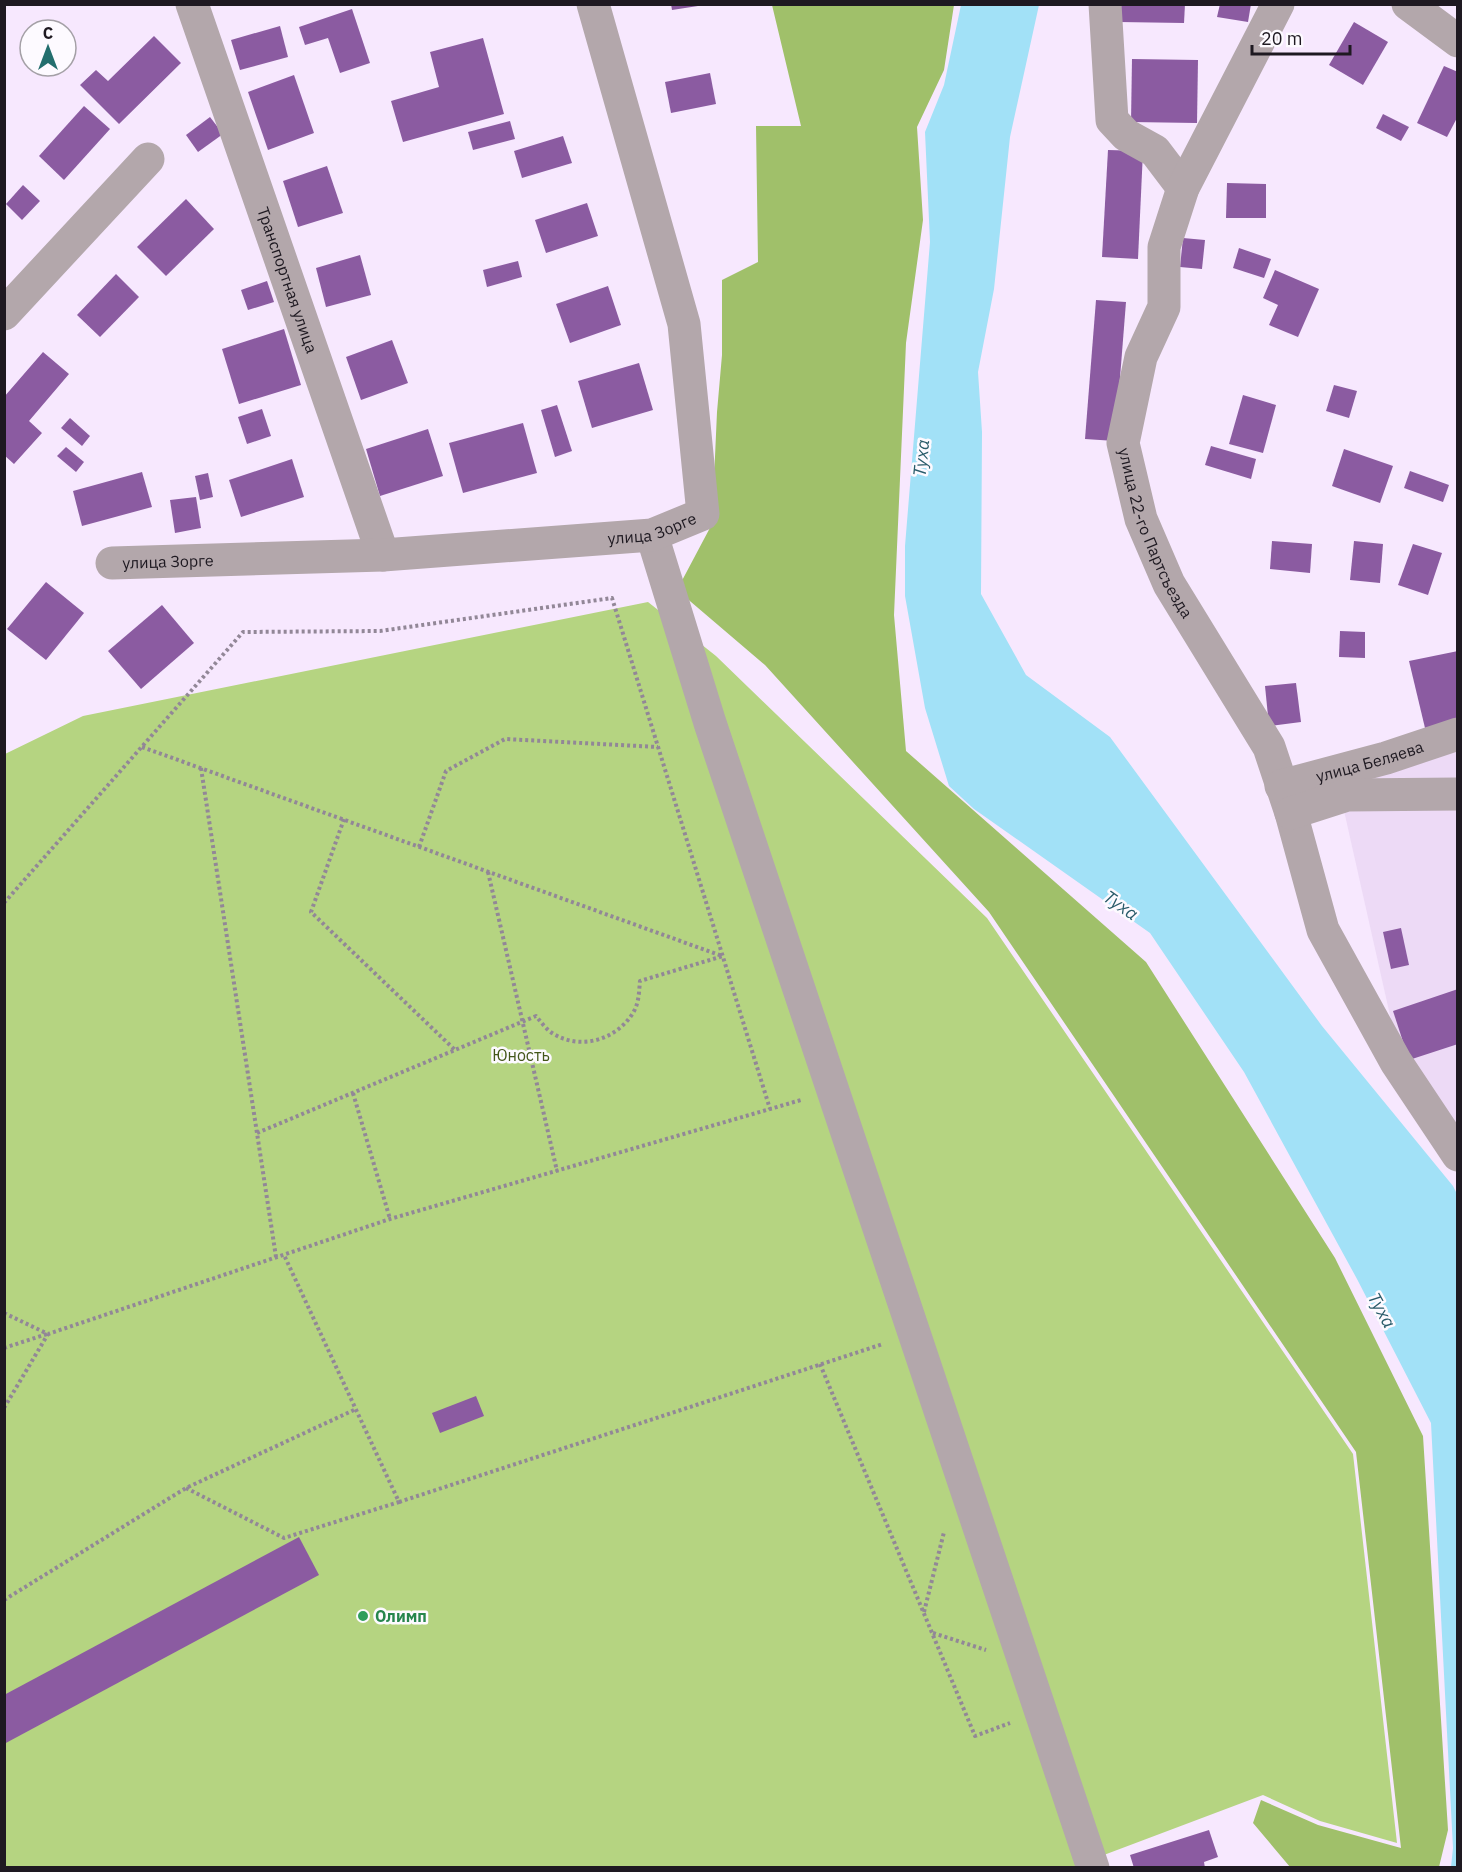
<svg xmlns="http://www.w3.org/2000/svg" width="1462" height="1872" font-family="'IBM Plex Sans',sans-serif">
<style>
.built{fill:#eddaf6}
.green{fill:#b5d481}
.forest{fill:#a0c06a}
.water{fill:#a2e1f7}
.building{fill:#8b5ba1}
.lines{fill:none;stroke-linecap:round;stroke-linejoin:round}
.path{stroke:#928797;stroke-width:4;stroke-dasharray:3 3;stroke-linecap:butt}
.minor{stroke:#b3a7ab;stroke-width:33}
.leisure-dot{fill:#2e9e5b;stroke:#fdfaff;stroke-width:2}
.labels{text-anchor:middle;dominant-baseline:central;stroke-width:5;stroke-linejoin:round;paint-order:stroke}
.street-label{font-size:16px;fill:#1e1921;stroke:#fdfaff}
.park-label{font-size:16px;fill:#435619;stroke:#fdfaff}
.leisure-label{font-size:16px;font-weight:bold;fill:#27864d;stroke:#fdfaff;text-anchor:start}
.water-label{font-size:18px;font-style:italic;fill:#295b6a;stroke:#fdfaff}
</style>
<rect width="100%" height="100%" fill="#f7e8fe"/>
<!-- built -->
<path class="built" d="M1457 743V1136L1398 1051 1338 784Z"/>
<!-- green -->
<path class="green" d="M648 602 716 656 987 918 1353 1454 1397 1843 1320 1821 1263 1795 1072 1867 5 1868V754L83 716Z"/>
<!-- forest -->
<path class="forest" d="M772 5H954L944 70 917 127 923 220 906 343 894 615 906 751 1146 962 1335 1258 1423 1436 1448 1830 1439 1867H1290L1253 1823 1261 1800 1318 1825 1401 1848 1356 1452 989 912 765 665 677 590 712 524 717 412 722 355V280L758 262 756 126H801Z"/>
<!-- water -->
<path class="water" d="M961 5H1039L1010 137 994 289 978 372 982 432 981 594 1026 675 1110 737 1322 1026 1453 1186 1457 1194V1867H1451L1453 1848 1431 1423 1357 1279 1244 1072 1150 933 974 809 949 786 925 708 905 596V546L930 242 925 132 944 85Z"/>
<!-- building -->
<g class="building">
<path d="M671 4H698V6L672 10Z"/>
<path d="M1119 4H1185L1184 23 1119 22Z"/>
<path d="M1220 4H1251L1248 22 1217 17Z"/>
<path d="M352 9 370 63 340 73 328 38 305 45 299 27Z"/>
<path d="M1354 22 1388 42 1363 85 1329 65Z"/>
<path d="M280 26 288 57 240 70 231 40Z"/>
<path d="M154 36 181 63 119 124 80 85 96 70 108 81Z"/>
<path d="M483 38 504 114 403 142 391 101 439 87 430 52Z"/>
<path d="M1132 59 1198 60 1197 123 1131 122Z"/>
<path d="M1444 66 1458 72V116L1447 137 1417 123Z"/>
<path d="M710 73 716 104 671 113 665 82Z"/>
<path d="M294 75 314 133 268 150 248 92Z"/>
<path d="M84 106 110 129 64 180 39 156Z"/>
<path d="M1383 114 1409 127 1401 141 1376 128Z"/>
<path d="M210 117 223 134 198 152 186 135Z"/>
<path d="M510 121 515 139 473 150 468 132Z"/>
<path d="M563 136 572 163 522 178 514 151Z"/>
<path d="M1108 150 1143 151 1138 259 1102 257Z"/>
<path d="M327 166 343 213 298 227 283 181Z"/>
<path d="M1227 183 1266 184V218H1226Z"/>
<path d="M23 185 40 201 22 220 6 204Z"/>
<path d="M186 199 214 229 166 276 137 247Z"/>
<path d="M587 203 598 236 546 253 535 220Z"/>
<path d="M1183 238 1205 240 1202 269 1180 267Z"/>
<path d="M1239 248 1271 259 1264 278 1233 268Z"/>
<path d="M360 255 371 295 326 307 316 268Z"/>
<path d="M518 261 522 277 487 287 483 270Z"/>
<path d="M1275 270 1319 289 1298 337 1269 325 1278 305 1263 298Z"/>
<path d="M116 274 139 297 100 337 77 315Z"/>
<path d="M267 281 274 302 248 310 241 290Z"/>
<path d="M608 286 621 325 570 343 556 304Z"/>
<path d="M1096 300 1126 302 1115 441 1085 439Z"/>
<path d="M284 329 301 385 239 404 222 349Z"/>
<path d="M392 340 408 383 361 400 346 357Z"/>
<path d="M43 352 69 374 29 421 42 433 14 464 4 455V397Z"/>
<path d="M639 363 653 410 592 428 578 381Z"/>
<path d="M1334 385 1357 391 1349 418 1326 411Z"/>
<path d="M1243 395 1276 405 1263 453 1229 444Z"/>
<path d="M557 405 572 451 555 457 541 410Z"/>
<path d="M262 409 271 436 247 444 238 417Z"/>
<path d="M70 418 90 436 82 446 61 428Z"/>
<path d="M523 423 537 473 463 493 449 443Z"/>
<path d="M428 429 443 476 380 496 366 449Z"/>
<path d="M1211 446 1256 459 1251 479 1205 465Z"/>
<path d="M66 447 84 462 76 472 57 456Z"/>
<path d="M1344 449 1393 466 1380 503 1332 486Z"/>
<path d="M292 459 304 497 241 517 229 480Z"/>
<path d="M1410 471 1449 485 1443 502 1404 488Z"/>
<path d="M142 472 152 507 82 526 73 491Z"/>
<path d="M208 473 213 497 200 500 195 476Z"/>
<path d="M196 497 201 528 175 533 170 500Z"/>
<path d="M1272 541 1312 544 1310 573 1270 569Z"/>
<path d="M1354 541 1383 544 1380 583 1350 580Z"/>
<path d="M1413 544 1442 553 1428 595 1398 585Z"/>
<path d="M46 582 84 613 46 660 7 629Z"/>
<path d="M162 605 194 643 141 689 108 651Z"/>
<path d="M1340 631 1365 632V658L1339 657Z"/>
<path d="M1458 651V721L1425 728 1409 661Z"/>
<path d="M1296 683 1301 722 1269 726 1265 686Z"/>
<path d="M1401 928 1409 965 1391 969 1383 932Z"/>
<path d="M1458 989V1044L1409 1060 1393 1011Z"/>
<path d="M476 1396 484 1416 440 1433 432 1413Z"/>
<path d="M299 1537 319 1575 4 1744V1695Z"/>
<path d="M1209 1830 1218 1857 1204 1862 1205 1868H1134L1130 1855Z"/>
</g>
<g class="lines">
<!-- path -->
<g class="path">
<path d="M142 747 722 956"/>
<path d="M201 768 276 1257"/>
<path d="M344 819 311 912 455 1050"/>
<path d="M419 847 446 771 505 739 658 747"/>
<path d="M488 872 557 1171"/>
<path d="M4 903 243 632 380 631 612 598 770 1109"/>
<path d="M353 1093 390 1219"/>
<path d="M257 1133 536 1016C541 1022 546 1029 552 1033 580 1051 616 1040 633 1013 639 1003 639 992 640 981L723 956"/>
<path d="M4 1313 48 1334 390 1219 801 1100"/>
<path d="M4 1348 47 1334"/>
<path d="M820 1364 975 1736 1010 1723"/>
<path d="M4 1408 48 1334"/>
<path d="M186 1488 284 1538 399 1502 284 1255"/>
<path d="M399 1502 883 1344"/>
<path d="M4 1600 186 1488 354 1410"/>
<path d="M924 1612 944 1532"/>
<path d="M933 1633 986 1650"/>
</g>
<!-- minor -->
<g class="minor">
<path id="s1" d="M192 4 383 555"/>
<path d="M1105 4 1112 120 1126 135 1155 151 1183 188"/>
<path id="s2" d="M1278 4 1183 188 1164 247V307L1141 357 1123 443 1141 519 1169 584 1269 747 1291 813 1323 930 1396 1062 1458 1155"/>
<path d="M1408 4 1458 41"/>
<path d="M4 314 148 159"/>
<path d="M652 535 710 723 1093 1868"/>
<path id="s3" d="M112 563 383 555 652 535 703 514 684 324 593 4"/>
<path id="s4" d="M1281 786 1386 758 1458 734"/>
<path d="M1291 813 1347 795 1458 794"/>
</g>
</g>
<!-- markers -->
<circle class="leisure-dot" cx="363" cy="1616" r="6"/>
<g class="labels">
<!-- street labels -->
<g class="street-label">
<text stroke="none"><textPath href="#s1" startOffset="292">Транспортная улица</textPath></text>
<text stroke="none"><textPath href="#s3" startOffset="542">улица Зорге</textPath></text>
<text stroke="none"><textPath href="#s2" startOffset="568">улица 22-го Партсъезда</textPath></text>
<text stroke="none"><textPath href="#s3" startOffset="56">улица Зорге</textPath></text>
<text stroke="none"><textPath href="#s4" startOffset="92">улица Беляева</textPath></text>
</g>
<!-- park labels -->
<g class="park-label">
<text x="521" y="1055">Юность</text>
</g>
<!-- leisure labels -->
<g class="leisure-label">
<text x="375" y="1616">Олимп</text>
</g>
<!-- water labels -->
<g class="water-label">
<text transform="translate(921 458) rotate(-84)">Туха</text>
<text transform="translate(1121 905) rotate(35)">Туха</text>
<text transform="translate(1382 1310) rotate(61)">Туха</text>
</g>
</g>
<!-- border -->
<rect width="1462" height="1872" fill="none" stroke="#1e1921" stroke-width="12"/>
<!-- north arrow -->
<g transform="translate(48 48)"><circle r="28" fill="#fdfaff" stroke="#a4a0a6" stroke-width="1.5"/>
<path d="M0-4.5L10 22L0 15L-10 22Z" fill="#236e6e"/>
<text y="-9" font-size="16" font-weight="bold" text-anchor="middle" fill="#1e1921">С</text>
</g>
<!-- scale -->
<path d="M1252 45v9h98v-9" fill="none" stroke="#1e1921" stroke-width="3"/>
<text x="1261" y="45" font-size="18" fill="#1e1921" stroke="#fdfaff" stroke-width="4.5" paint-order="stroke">20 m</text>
</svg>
